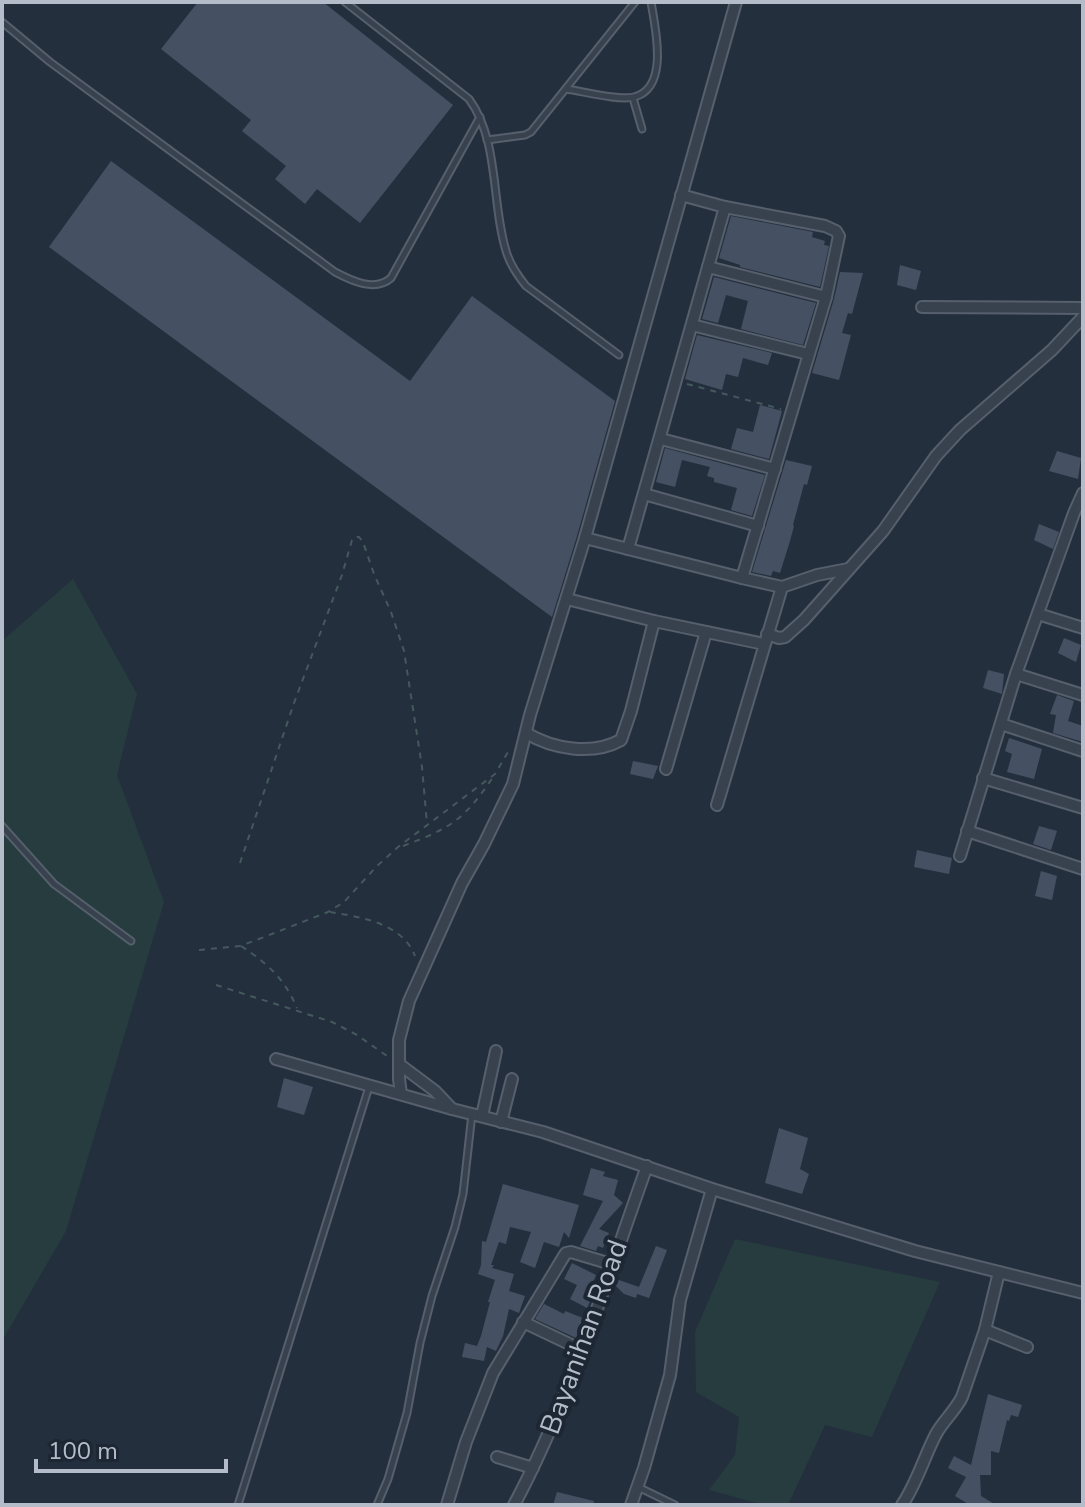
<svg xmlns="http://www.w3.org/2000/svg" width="1085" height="1507" font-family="'Nunito Sans',sans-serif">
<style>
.green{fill:#263c3f}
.building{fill:#455162}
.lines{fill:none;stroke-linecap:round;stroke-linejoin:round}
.service-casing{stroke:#565f6c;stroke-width:9}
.minor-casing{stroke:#565f6c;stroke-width:14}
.path{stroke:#44595c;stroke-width:2;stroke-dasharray:6 6;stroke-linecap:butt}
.service{stroke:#38414e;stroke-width:5}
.minor{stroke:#38414e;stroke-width:10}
.labels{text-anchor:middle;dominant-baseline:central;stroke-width:8;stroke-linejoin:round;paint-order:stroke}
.street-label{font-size:28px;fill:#b4bcc9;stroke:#1d2633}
</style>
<rect width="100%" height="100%" fill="#242f3e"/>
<!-- green -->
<g class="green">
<path d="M73 579 137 694 117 775 164 902 66 1231 2 1341V641Z"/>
<path d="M735 1239 940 1282 872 1437 825 1425 788 1505H764L709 1490 735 1455 739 1417 696 1392 695 1332Z"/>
</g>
<!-- building -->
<g class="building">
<path d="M198 2H323L453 105 360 223 317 189 305 204 275 179 286 166 242 131 251 120 161 49Z"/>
<path d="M111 161 410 381 472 296 615 401 577 536 552 617 49 247Z"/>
<path d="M731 216 813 232 812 237 825 241 824 245 829 246 820 287 740 267V265L719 258Z"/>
<path d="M900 265 921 271 916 290 897 285Z"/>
<path d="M840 272 863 273 852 314 848 313 842 333 851 335 839 380 812 373 834 299Z"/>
<path d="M714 277 816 303 803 345 741 329 748 301 726 295 718 323 702 319Z"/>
<path d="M697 335 772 353 768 365 743 358 738 377 726 374 722 390 685 379Z"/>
<path d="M760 405 782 411 769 459 731 449 737 428 753 432Z"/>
<path d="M665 448 765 475 752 516 731 510 737 488 714 482V478L707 476 710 467 682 460 675 487 656 482Z"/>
<path d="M1057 451 1081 458 1078 479 1049 471Z"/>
<path d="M786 460 812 466 807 485 804 484 793 525 794 526 790 541 780 573 773 571 771 576 752 572Z"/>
<path d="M1039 524 1059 532 1053 549 1034 540Z"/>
<path d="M1064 638 1081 645 1076 662 1058 653Z"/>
<path d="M988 670 1004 674 1002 694 983 688Z"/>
<path d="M1057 695 1074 701 1068 721 1083 726V742L1053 733 1056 715 1050 714Z"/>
<path d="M1009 738 1042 749 1034 779 1007 772 1012 754 1005 751Z"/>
<path d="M633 761 658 766 653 779 630 774Z"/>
<path d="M1039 826 1057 831 1051 850 1033 844Z"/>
<path d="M917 850 952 858 949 874 914 867Z"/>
<path d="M1041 871 1057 876 1052 900 1035 896Z"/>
<path d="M284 1078 313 1087 304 1115 277 1107Z"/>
<path d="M779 1128 808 1138 800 1169 809 1174 802 1194 765 1183Z"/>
<path d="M591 1168 605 1172 603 1176 618 1180 614 1195 623 1203 599 1229 609 1233 603 1248 598 1246 596 1251 580 1246 603 1201 583 1195Z"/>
<path d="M503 1184 579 1205 569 1238 564 1232 559 1247 544 1242 535 1268 520 1262 531 1232 510 1227 506 1244 499 1242 491 1265H494L492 1268 514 1274 509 1291 525 1296 519 1313 509 1309 503 1336 496 1351 487 1347 484 1361 462 1357 465 1343 477 1346 481 1336 490 1302H488L495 1280 478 1274 481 1265 482 1241 486 1242Z"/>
<path d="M656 1246 667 1250 649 1298 637 1294 636 1298 624 1294 614 1284 616 1279 639 1287Z"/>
<path d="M572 1263 596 1275 590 1289 595 1291 587 1308 570 1299 577 1285 564 1279Z"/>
<path d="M544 1304 564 1314 565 1311 583 1318 576 1338 535 1319Z"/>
<path d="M988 1394 1022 1405 1018 1417 1011 1415 1009 1421 1007 1420 999 1453 991 1451V1475H980L981 1496 996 1505H970L955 1496 966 1477 948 1468 954 1456 971 1465Z"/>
<path d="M557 1492 594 1501 593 1505H553Z"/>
</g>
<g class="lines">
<!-- service casing -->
<g class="service-casing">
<g id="service">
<path d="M345 2 469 99C500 141 491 206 507 254 511 266 518 276 526 286L619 355"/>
<path d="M2 22 50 62 335 272C352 281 375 292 391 278L480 117"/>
<path d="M566 89C582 91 619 101 634 97 670 88 655 27 651 2"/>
<path d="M633 98 642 129"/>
<path d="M487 140 525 135 531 132 635 2"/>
<path d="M2 826 54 884 131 941"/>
<path d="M638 1487 675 1505"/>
<path d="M238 1505 369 1087"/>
<path d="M377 1505 388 1479 407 1413 420 1343 432 1296 455 1227 463 1194 472 1114"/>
</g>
</g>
<!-- minor casing -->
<g class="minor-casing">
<g id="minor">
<path d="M681 195 725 207 825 226 836 231 839 236 826 297 742 578"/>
<path d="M708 267 826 297"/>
<path d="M922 307 1083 308"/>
<path d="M692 325 808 354"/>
<path d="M661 439 775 469"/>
<path d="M644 494 758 526"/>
<path d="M585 538 742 578 782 587 817 575 848 569"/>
<path d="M628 549 725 207"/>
<path d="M567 599 654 621 764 644"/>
<path d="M1038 614 1083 628"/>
<path d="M767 634 779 638 785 637 804 620 883 531 936 456 960 430 1052 350 1083 317"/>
<path d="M1016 674 1083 695"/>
<path d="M1001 724 1083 751"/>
<path d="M526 733C553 749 592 756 621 740L631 711 654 621"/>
<path d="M666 769 706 632"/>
<path d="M983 778 1083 808"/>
<path d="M717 805 782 587"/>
<path d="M967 831 1083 869"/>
<path d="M960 856 1016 674 1074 513 1083 493"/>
<path d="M276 1059 452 1109 543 1132 712 1189 915 1251 1083 1293"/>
<path d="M399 1064 435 1091 452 1109"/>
<path d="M401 1094 399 1079V1040L409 1001 462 883 484 844 513 784 530 715 585 538 736 2"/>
<path d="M482 1116 496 1051"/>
<path d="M501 1122 512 1079"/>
<path d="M523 1322 582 1350"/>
<path d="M985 1330 1027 1347"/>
<path d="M497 1457 533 1468"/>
<path d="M447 1505 466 1442 493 1373 564 1256 566 1253 571 1252 611 1264"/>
<path d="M514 1505C571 1398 606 1280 647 1166"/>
<path d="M631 1505 644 1468 670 1375 680 1300 712 1189"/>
<path d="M902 1505C917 1483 924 1457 936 1434 943 1421 955 1411 962 1397L985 1330 999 1272"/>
</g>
</g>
<!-- path -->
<g class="path">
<path d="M687 384 781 409"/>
<path d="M403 846C451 828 464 820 493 777"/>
<path d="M240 863 294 703 342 575 352 540 355 537H359L363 542 374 574 391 612 404 651 422 767 427 824"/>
<path d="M330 912C361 917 402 923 415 956"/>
<path d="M241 946C268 964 284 978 297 1008"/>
<path d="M199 950 240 946 259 939 328 912 344 902 377 866 398 847 495 774 508 752"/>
<path d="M216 985 332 1022 357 1035 387 1056"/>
</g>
<!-- service -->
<use href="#service" class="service"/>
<!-- minor -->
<use href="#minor" class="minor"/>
</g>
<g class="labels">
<!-- street labels -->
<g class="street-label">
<text transform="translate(584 1337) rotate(-70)">Bayanihan Road</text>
</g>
</g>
<!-- border -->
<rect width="1085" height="1507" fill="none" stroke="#b4bcc9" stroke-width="8"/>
<!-- scale -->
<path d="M36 1459v12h190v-12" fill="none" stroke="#b4bcc9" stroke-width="4"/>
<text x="48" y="1459" font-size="24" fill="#b4bcc9" stroke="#1d2633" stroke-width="6" paint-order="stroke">100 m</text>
</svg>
